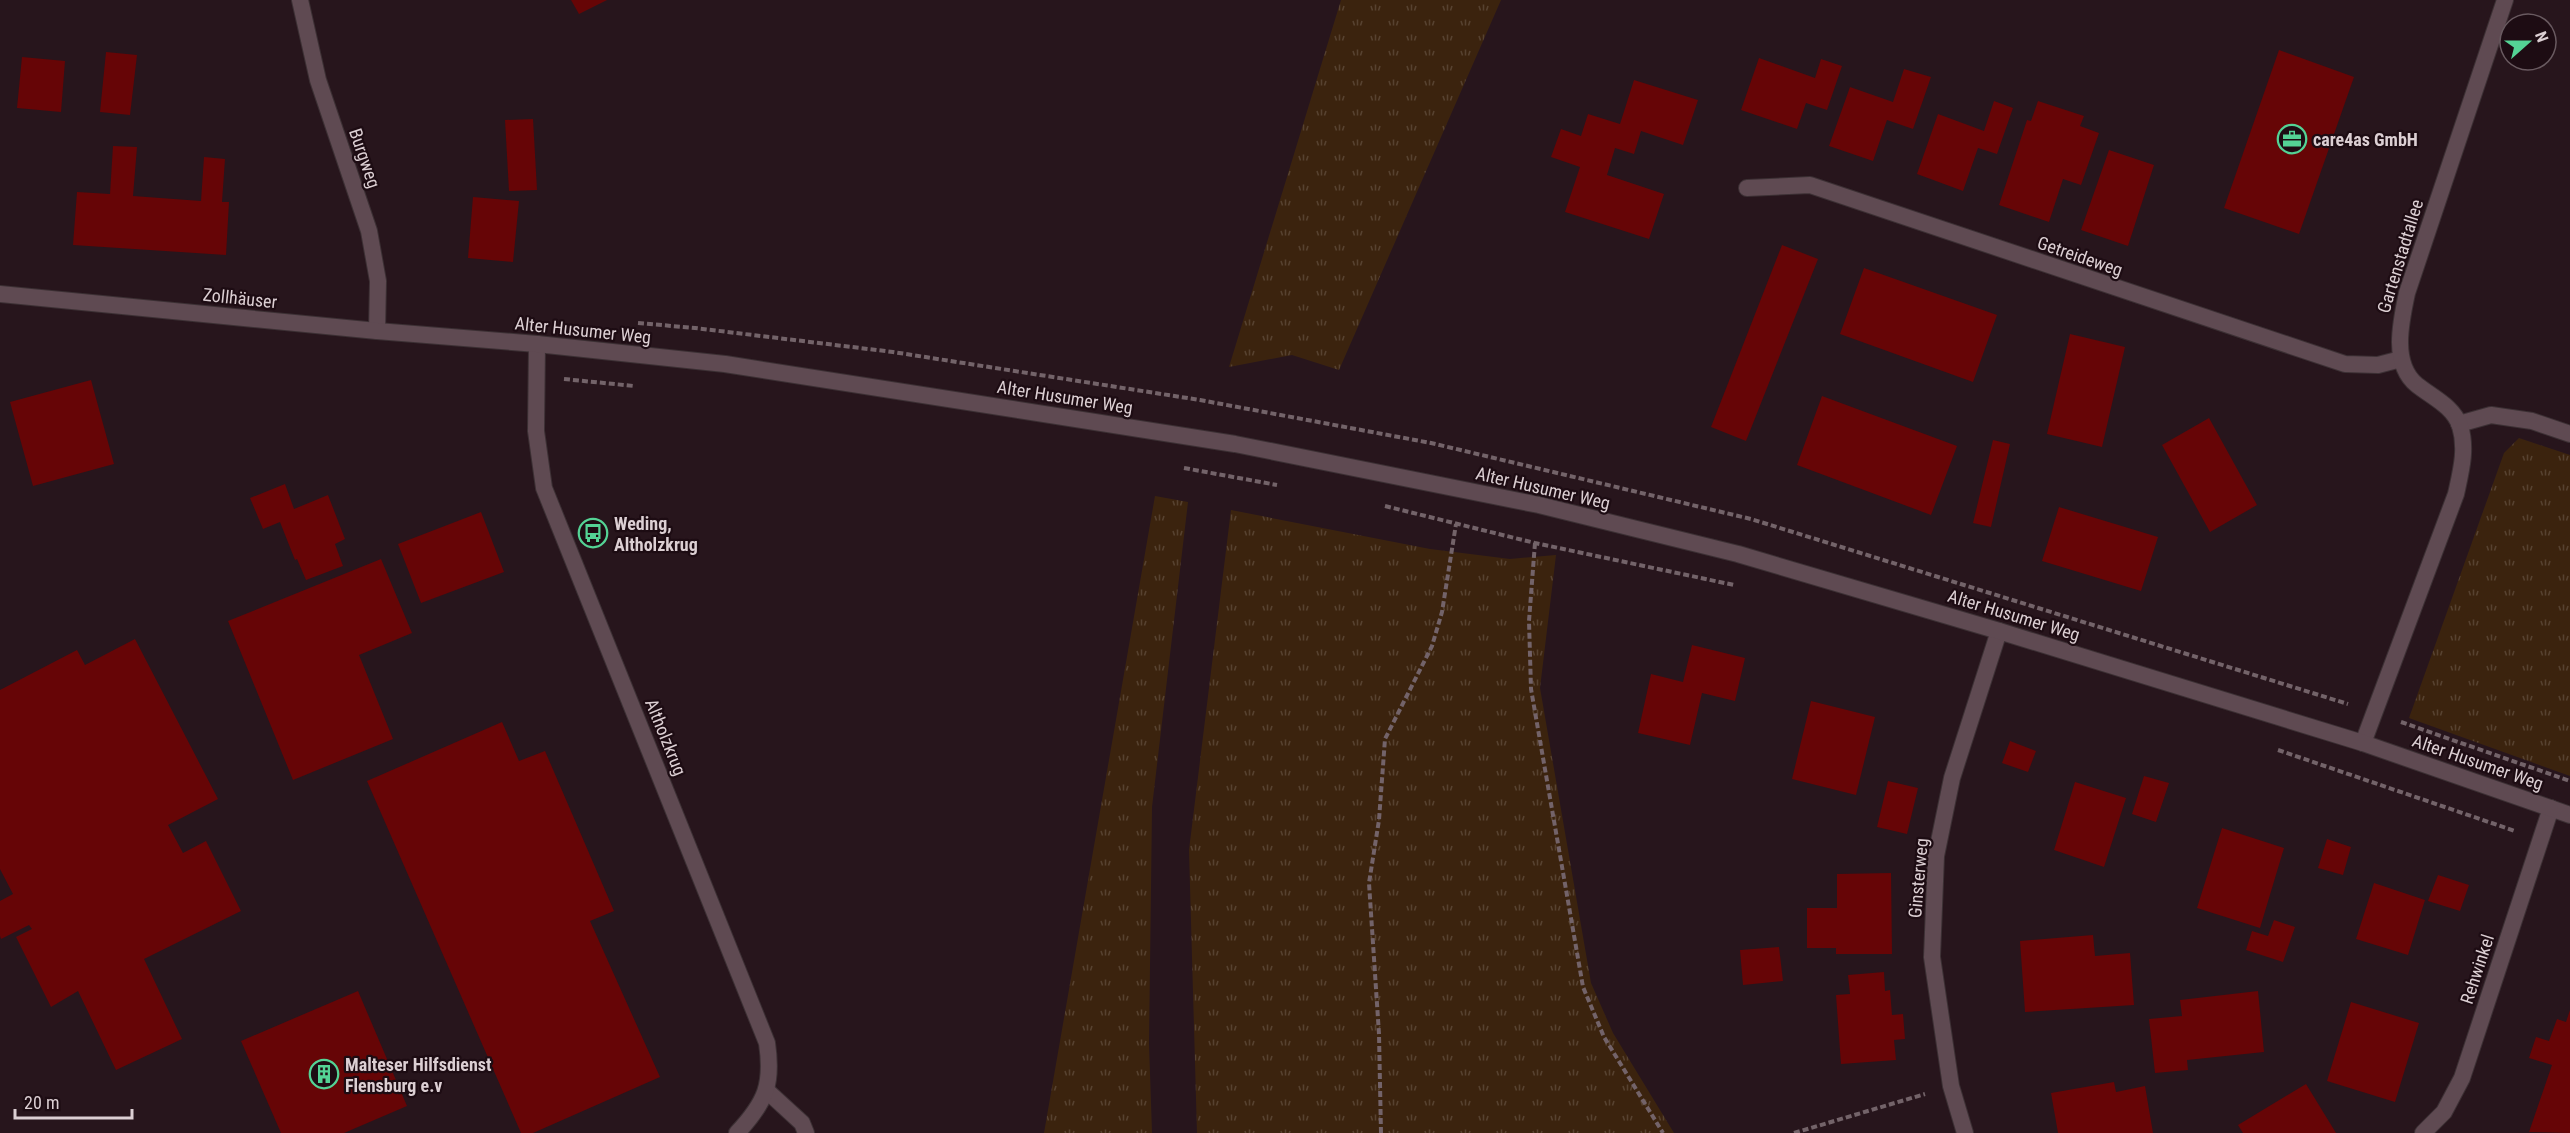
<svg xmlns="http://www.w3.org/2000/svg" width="2570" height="1133" font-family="'Roboto Condensed',sans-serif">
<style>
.grass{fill:url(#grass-tufts)}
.building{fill:#660506}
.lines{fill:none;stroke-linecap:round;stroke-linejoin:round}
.service-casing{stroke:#3c3034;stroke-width:18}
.minor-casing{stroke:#3c3034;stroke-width:18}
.tertiary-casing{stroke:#3c3034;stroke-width:18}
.path{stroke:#736369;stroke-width:4;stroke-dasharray:6 3;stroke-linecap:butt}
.service{stroke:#5f4a52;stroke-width:16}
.minor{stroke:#5f4a52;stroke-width:16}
.tertiary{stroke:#5f4a52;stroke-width:16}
.labels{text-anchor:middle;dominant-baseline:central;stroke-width:4.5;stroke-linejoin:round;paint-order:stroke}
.poi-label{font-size:18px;font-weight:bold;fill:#dccfd3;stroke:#1d0c13;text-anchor:start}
.street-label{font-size:18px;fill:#dccfd3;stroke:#1d0c13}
</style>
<defs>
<pattern id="grass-tufts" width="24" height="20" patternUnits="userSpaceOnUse" patternTransform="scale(1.5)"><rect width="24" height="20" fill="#3b230e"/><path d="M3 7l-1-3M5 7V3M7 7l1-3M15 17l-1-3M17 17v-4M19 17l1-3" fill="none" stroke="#574230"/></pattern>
</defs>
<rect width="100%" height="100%" fill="#27151c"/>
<!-- grass -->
<g class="grass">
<path d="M1341 0H1501L1339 370 1292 355 1229 367Z"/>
<path d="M2519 438 2570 455V776L2409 718 2504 453Z"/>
<path d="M1155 496 1188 502 1152 807 1149 1044 1152 1133H1044Z"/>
<path d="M1231 510 1430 549 1510 559 1556 555 1540 688 1591 983 1613 1033 1674 1133H1197L1189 850Z"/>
</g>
<!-- building -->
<g class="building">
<path d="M571 0H607L579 14Z"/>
<path d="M2279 50 2354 77 2299 234 2224 208Z"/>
<path d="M106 52 137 55 130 115 100 112Z"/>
<path d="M22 57 65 61 61 112 17 108Z"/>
<path d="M1759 58 1815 78 1821 59 1842 66 1827 110 1806 103 1797 129 1741 110Z"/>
<path d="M1904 69 1931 77 1913 129 1887 120 1873 161 1829 146 1850 87 1893 102Z"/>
<path d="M1634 80 1698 100 1683 145 1641 131 1634 154 1615 148 1607 175 1664 194 1649 239 1565 212 1580 167 1551 157 1561 129 1581 136 1588 114 1620 124Z"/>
<path d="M1994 101 2013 108 1997 154 1978 148 1963 191 1917 174 1938 114 1984 131Z"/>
<path d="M2038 101 2084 116 2080 126 2099 133 2081 185 2063 179 2049 222 1999 205 2027 120 2031 121Z"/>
<path d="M533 119 537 190 509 191 505 120Z"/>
<path d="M113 146 137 147 133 196 201 201 204 157 225 159 222 202H229L226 255 73 245 77 192 110 194Z"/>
<path d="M2109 150 2154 165 2128 246 2081 230Z"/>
<path d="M473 197 519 201 513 262 468 258Z"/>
<path d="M1782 245 1818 259 1746 441 1711 427Z"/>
<path d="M1864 268 1997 315 1973 382 1840 334Z"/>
<path d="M2070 334 2125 347 2102 447 2047 434Z"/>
<path d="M91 380 114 464 33 486 10 402Z"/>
<path d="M1822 396 1957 446 1931 515 1797 465Z"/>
<path d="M2209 418 2257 505 2210 532 2162 445Z"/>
<path d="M1993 440 2010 444 1991 527 1973 523Z"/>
<path d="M285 484 294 509 328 495 345 539 335 544 343 566 306 580 297 559 295 560 280 522 263 529 250 498Z"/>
<path d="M2059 507 2158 537 2141 591 2042 561Z"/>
<path d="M481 512 504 572 421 603 398 544Z"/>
<path d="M381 559 412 633 359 655 393 739 293 780 228 621Z"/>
<path d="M135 639 218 799 168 825 183 853 206 841 241 911 144 959 182 1039 116 1070 78 991 51 1007 16 937 32 929 29 925 1 939 0 936V901L13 894 0 869V690L77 650 85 665Z"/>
<path d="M1692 645 1745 658 1735 701 1702 693 1690 745 1638 733 1651 674 1683 682Z"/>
<path d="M1811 701 1875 717 1856 795 1792 779Z"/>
<path d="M502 722 519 761 545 751 614 911 590 921 660 1077 533 1133H521L367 781Z"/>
<path d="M2010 741 2036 751 2028 772 2002 763Z"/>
<path d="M2144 776 2169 783 2156 822 2132 814Z"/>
<path d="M1888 781 1918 788 1907 834 1877 827Z"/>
<path d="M2075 782 2126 798 2104 867 2054 850Z"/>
<path d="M2222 828 2284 848 2260 928 2197 908Z"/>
<path d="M2327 839 2351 847 2343 875 2318 868Z"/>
<path d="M1891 873 1892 954H1836V948H1807V908H1837V874Z"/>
<path d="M2438 875 2469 885 2460 911 2428 901Z"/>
<path d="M2374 883 2425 900 2408 955 2356 939Z"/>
<path d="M2274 920 2295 927 2283 962 2246 950 2252 931 2268 936Z"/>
<path d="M2093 935 2095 956 2130 953 2134 1005 2025 1012 2020 941Z"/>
<path d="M1779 947 1783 981 1743 985 1740 950Z"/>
<path d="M1884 972 1885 991 1890 990 1892 1015 1903 1014 1905 1039 1894 1040 1896 1060 1841 1064 1836 995 1850 994 1848 975Z"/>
<path d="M358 991 407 1106 344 1133H281L241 1041Z"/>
<path d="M2258 991 2264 1052 2187 1060 2188 1070 2155 1073 2149 1019 2182 1016 2180 1000Z"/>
<path d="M2351 1002 2419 1023 2395 1102 2327 1081Z"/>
<path d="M2570 1010V1133L2529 1132 2552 1065 2529 1058 2536 1037 2549 1041 2557 1019 2566 1022Z"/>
<path d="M2114 1082 2116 1092 2145 1086 2153 1133H2058L2051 1093Z"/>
<path d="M2306 1084 2336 1133H2243L2238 1125Z"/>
</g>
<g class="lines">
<!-- service casing -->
<g class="service-casing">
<path id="service" d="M767 1091 802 1123 806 1133"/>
</g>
<!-- minor casing -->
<g class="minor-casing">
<g id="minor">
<path d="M300 0 318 80 369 231 378 281 377 331"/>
<path d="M1747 188 1810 185 2345 364 2378 365 2401 359"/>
<path d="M537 344 536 431 544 488 767 1043C773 1084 766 1102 737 1133"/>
<path d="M2459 424 2491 415 2532 421 2570 434"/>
<path d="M2363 743 2456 494C2461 471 2467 449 2460 426 2453 406 2432 397 2417 385 2391 364 2401 321 2407 293L2505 0"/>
<path d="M1965 1133 1951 1086 1932 957 1936 856 1952 778 1999 631"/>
<path d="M2423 1133 2444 1112 2462 1078 2551 808"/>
</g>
</g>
<!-- tertiary casing -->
<g class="tertiary-casing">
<path id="tertiary" d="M0 294 377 331 537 344 725 364 1235 444 1539 505 1738 554 1999 631 2363 743 2570 815"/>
</g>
<!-- path -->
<g class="path">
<path d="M638 323 695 328 893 352 1200 400 1431 443 1751 519 2348 704"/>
<path d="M564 379 634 386"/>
<path d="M1184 468 1277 485"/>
<path d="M1385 506 1535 543 1734 585"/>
<path d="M1535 543 1529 621 1531 689 1583 987 1604 1037 1663 1133"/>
<path d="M2401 722 2570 781"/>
<path d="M2278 750 2515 831"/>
<path d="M1381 1133 1379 1034 1369 883 1379 820 1385 739 1432 646 1442 612 1456 524"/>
<path d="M1794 1133 1925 1094"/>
</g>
<!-- service -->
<use href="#service" class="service"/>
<!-- minor -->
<use href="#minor" class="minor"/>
<!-- tertiary -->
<use href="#tertiary" class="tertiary"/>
</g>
<!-- icons -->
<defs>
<g id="office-ring" transform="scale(1.5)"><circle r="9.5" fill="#1d0c13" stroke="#54d395" stroke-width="1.5"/><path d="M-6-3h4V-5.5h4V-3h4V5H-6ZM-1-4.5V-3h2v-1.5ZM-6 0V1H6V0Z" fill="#54d395"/></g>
<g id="bus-ring" transform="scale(1.5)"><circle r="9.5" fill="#1d0c13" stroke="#54d395" stroke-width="1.5"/><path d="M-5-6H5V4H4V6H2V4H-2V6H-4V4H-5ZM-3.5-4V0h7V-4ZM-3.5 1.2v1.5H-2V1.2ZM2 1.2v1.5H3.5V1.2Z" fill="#54d395"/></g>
<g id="building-ring" transform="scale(1.5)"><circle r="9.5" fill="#1d0c13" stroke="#54d395" stroke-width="1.5"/><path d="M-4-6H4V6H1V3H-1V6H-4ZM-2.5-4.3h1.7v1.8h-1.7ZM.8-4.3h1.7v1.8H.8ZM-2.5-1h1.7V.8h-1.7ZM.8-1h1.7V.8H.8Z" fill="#54d395"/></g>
</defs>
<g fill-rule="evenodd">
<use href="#office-ring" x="2292" y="139"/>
<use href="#bus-ring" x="593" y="533"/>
<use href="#building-ring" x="324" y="1074"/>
</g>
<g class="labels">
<!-- poi labels -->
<g class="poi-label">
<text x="2313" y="139">care4as GmbH</text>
<text x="614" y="523">Weding,<tspan x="614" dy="21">Altholzkrug</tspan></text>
<text x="345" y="1064">Malteser Hilfsdienst<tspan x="345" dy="21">Flensburg e.v</tspan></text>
</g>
<!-- street labels -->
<g class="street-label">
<text transform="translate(365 158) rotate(71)">Burgweg</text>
<text transform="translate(2080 256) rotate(19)">Getreideweg</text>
<text transform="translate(2400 256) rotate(-73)">Gartenstadtallee</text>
<text transform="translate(240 298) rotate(6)">Zollhäuser</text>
<text transform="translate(583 330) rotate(6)">Alter Husumer Weg</text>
<text transform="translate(1065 397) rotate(9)">Alter Husumer Weg</text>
<text transform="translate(1543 488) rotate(13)">Alter Husumer Weg</text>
<text transform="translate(2014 615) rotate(17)">Alter Husumer Weg</text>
<text transform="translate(666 737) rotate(68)">Altholzkrug</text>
<text transform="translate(2478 762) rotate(19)">Alter Husumer Weg</text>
<text transform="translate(1918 878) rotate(-85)">Ginsterweg</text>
<text transform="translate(2477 969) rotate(-72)">Rehwinkel</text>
</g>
</g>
<!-- north arrow -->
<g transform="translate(2528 42) rotate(69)"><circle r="28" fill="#1d0c13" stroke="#695a60" stroke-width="1.5"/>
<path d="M0-4.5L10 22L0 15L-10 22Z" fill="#54d395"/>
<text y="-9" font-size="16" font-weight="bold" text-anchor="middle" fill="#dccfd3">N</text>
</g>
<!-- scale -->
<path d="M15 1109v9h117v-9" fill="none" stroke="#dccfd3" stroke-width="3"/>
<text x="24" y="1109" font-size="18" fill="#dccfd3" stroke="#1d0c13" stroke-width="4.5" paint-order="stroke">20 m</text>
</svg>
